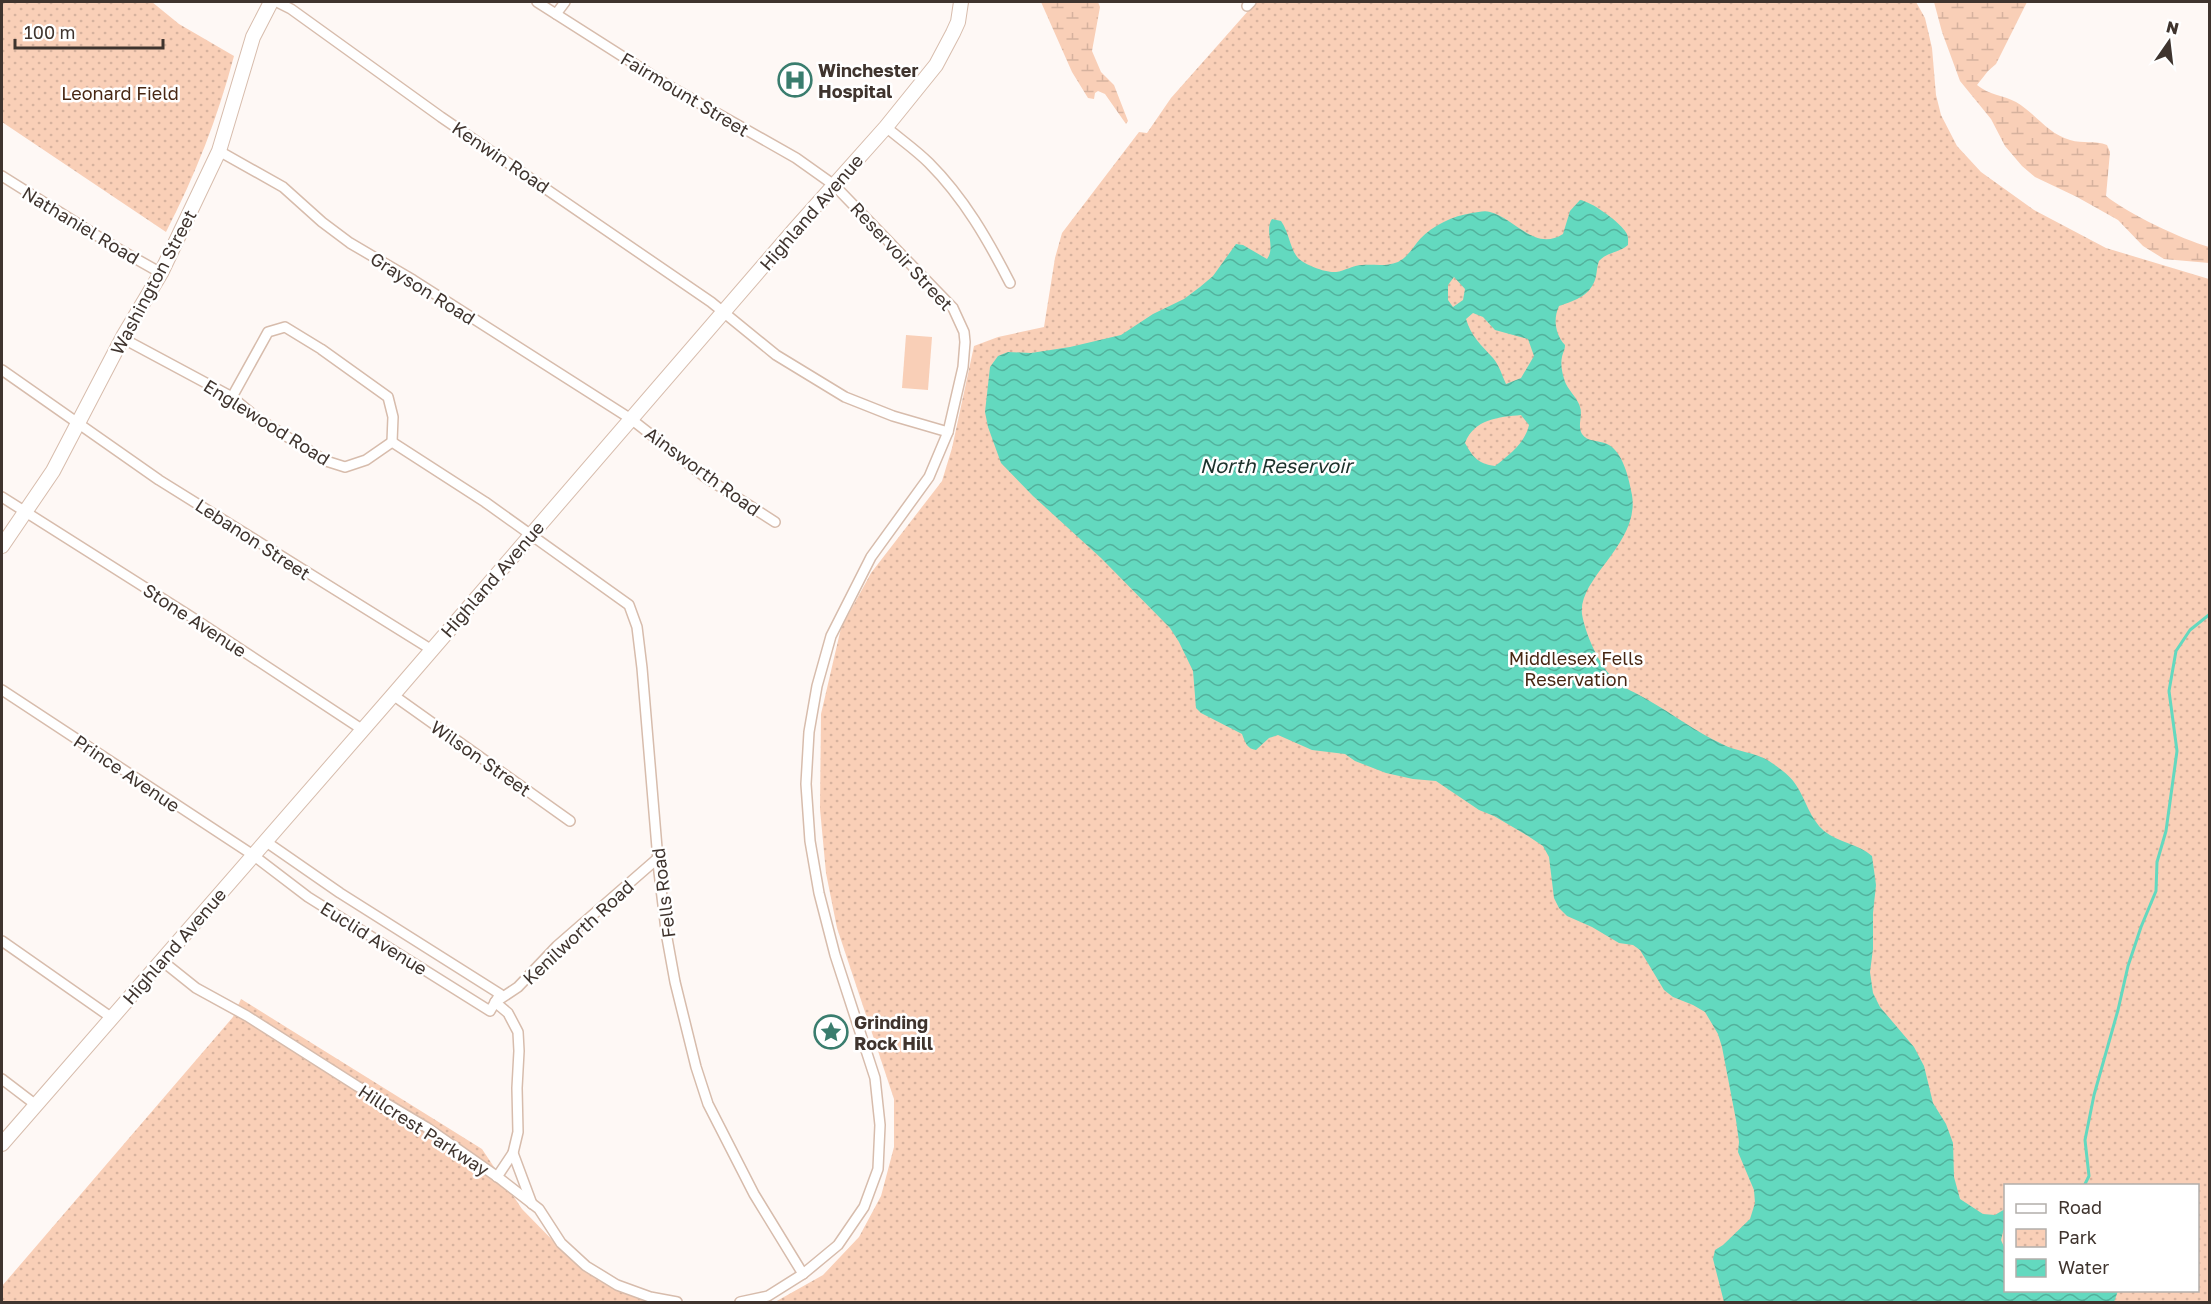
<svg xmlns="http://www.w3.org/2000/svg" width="2211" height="1304" font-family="'Golos Text',sans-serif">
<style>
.grass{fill:#f9cfb7}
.wetland{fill:url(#wetland-marsh)}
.park{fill:url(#park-dots);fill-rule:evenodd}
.water{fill:url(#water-waves);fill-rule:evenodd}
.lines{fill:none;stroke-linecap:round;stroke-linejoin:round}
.stream{stroke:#63d9bf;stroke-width:3}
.minor-casing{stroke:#d7bcac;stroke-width:12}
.secondary-casing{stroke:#d7bcac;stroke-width:16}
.minor{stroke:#fff;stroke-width:9}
.secondary{stroke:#fff;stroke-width:14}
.labels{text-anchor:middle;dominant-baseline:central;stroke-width:5;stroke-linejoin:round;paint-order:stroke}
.poi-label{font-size:18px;font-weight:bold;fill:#3f342e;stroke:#fff;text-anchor:start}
.park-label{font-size:18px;fill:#472713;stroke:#fff}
.street-label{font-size:18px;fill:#3f342e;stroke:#fff}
.water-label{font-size:20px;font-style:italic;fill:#1d322c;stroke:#fff}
</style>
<defs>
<pattern id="wetland-marsh" width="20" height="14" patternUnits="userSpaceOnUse" patternTransform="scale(1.5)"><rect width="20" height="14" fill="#f9cfb7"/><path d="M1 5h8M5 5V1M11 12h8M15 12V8" fill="none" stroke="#d6b29e"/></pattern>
<pattern id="park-dots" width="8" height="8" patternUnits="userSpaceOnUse" patternTransform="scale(1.5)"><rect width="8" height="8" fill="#f9cfb7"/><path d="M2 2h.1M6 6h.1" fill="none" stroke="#d6b29e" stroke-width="1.8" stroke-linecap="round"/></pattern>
<pattern id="water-waves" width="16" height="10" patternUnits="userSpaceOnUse" patternTransform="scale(1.5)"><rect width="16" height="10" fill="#63d9bf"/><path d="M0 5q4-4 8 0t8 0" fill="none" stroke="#53b19c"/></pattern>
</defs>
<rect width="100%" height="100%" fill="#fef8f5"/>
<!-- grass -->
<path class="grass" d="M906 335 932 337 928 390 902 388Z"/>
<!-- wetland -->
<g class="wetland">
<path d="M1041 2H1098L1100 7 1092 51 1101 72 1114 85 1128 121 1126 124 1105 94 1098 91 1095 93 1094 99 1088 98 1072 72Z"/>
<path d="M1934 2H2027L1996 64 1988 71 1977 85C1989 95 2003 95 2016 102 2035 113 2048 134 2070 140 2083 144 2095 140 2107 145L2110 152 2106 196C2129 214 2181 239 2209 247V263L2164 259 2143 246 2118 220 2077 197 2035 177 2022 166 2005 146 1991 119 1960 81 1942 32Z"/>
</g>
<!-- park -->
<g class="park">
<path d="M2 2H152L179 24 234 56C218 117 195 176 166 232L2 122Z"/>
<path d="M1256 2H1916L1925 18 1932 48 1936 95 1941 115 1957 146 1981 172 2034 210 2106 248 2209 279V1302H775L823 1275 859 1237 881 1196 894 1147V1099L837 928 826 873 820 809 821 714 841 628 871 573 942 481 952 448 974 346 998 337 1044 327 1055 258 1062 233 1139 132 1147 133 1171 98ZM2006 1186H2198V1290H2006Z"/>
<path d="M241 999 482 1149 522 1209 568 1256 619 1291 647 1302H2V1286L233 1017Z"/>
</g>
<!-- water -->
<path class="water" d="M1580 200C1592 202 1617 220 1625 231 1629 236 1628 240 1628 245 1619 253 1607 252 1599 261 1597 266 1597 271 1596 276 1592 295 1576 300 1559 306 1553 319 1555 334 1565 345 1565 350 1563 352 1562 357 1560 365 1563 377 1566 384 1570 392 1578 399 1580 407 1583 415 1577 426 1582 434 1587 442 1599 440 1607 444 1623 451 1629 479 1632 495 1640 544 1578 577 1582 614 1585 633 1599 665 1613 678 1622 688 1637 693 1648 700 1673 714 1696 732 1722 744 1737 752 1755 752 1769 761 1778 767 1790 775 1796 785 1806 800 1810 819 1824 831 1839 843 1859 844 1872 856L1876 885 1873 913V949L1870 972 1873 993 1880 1007 1914 1047 1924 1066 1933 1103 1946 1124 1953 1143 1954 1177 1960 1199 1983 1214 1995 1215 2005 1209V1224L2001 1240 2005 1249 2006 1290 2118 1291 2114 1302H1724L1713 1259 1715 1250 1723 1245 1750 1219 1755 1203 1754 1190 1738 1152 1739 1142 1736 1120 1722 1047 1718 1034 1705 1012 1693 1005 1673 997 1664 990 1640 950 1633 945 1619 943 1592 927 1567 916 1559 908 1554 898 1549 857 1543 846 1528 836 1494 816 1479 810 1436 781 1413 779 1386 773 1355 761 1345 754 1312 750 1278 735 1269 738 1256 750C1247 749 1245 742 1242 734L1201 713 1196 708 1193 671 1179 642 1170 628 1101 558 1033 496 1001 463 988 427 985 412 990 367 998 356 1008 352 1031 353 1070 347 1121 335 1153 314 1184 299 1200 287 1213 276 1236 244 1243 245 1267 259C1276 247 1264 231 1272 219L1281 221C1289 232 1290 249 1298 258 1305 265 1326 273 1336 272 1345 271 1353 265 1362 265 1375 264 1385 267 1398 262 1408 257 1413 247 1420 239 1433 225 1453 216 1472 213 1478 212 1485 210 1490 212 1516 219 1535 252 1563 234L1570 211ZM1454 277 1465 289 1463 300 1453 307 1448 300V285ZM1473 313 1483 317 1495 330 1528 339 1534 356 1521 378 1506 384C1502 375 1499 365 1493 358 1481 345 1471 336 1466 319ZM1521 415 1529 425C1525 443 1509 455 1495 466 1478 464 1473 457 1465 443 1474 419 1499 417 1521 415Z"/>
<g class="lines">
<!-- stream -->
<path class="stream" d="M2084 1186 2089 1176 2085 1140 2094 1095 2118 1010 2128 966 2141 927 2156 891 2157 862 2166 831 2177 751 2169 691 2176 651 2190 630 2210 614"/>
<!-- minor casing -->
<g class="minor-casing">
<g id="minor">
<path d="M277 2 291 9 441 117 711 302 776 355 845 397 893 416 948 432"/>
<path d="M537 2 669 86 796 158 834 185 953 308 964 332 965 342 963 367 948 432 929 477 871 557 831 636 817 686 809 732 806 784 810 841 819 893 835 955 875 1078 880 1125 878 1169 864 1207 838 1245 803 1274 768 1296 740 1302"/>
<path d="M1247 6 1251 2"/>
<path d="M556 14 565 2"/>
<path d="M886 127C900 139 916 150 929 163 964 198 988 240 1010 283"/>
<path d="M219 151 283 187 322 222 350 243 413 280 631 419 705 477 775 522"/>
<path d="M2 176 115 247 161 273"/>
<path d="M122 338 232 397 257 418 326 461 345 467 366 460 392 442 485 502 629 605 637 627 642 668 659 872 667 938 675 982 696 1067 708 1104 754 1194 803 1274"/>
<path d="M2 370 159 480 432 650"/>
<path d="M232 397 268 332 285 327 321 349 388 397 393 417 392 442"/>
<path d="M2 497 190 616 363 730"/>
<path d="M2 690 253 855 308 897 490 1011 500 994 340 893 265 841"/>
<path d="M393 695 570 821"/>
<path d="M2 941 112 1018"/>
<path d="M161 960 196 988 247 1016 357 1086 426 1127 499 1178 539 1209 561 1243 586 1266 617 1285 650 1297 677 1302"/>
<path d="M497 1001 518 987 557 946 658 858"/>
<path d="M495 1002 508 1013 518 1032 519 1051 517 1088 518 1132 513 1153 497 1177"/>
<path d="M2 1079 36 1105"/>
<path d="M513 1153 532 1204"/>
</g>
</g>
<!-- secondary casing -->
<g class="secondary-casing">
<g id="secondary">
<path d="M2 546 53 471 124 335 161 273 219 151 253 37 271 2"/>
<path d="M2 1144 393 695 795 229 886 127 936 65 953 33 958 22 961 2"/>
</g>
</g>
<!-- minor -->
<use href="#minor" class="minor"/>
<!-- secondary -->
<use href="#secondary" class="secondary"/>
</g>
<!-- icons -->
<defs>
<g id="hospital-ring" transform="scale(1.725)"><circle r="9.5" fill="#fff" stroke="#3a7d6e" stroke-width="1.5"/><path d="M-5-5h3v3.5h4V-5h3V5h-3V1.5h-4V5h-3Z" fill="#3a7d6e"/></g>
<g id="sight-ring" transform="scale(1.725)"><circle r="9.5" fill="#fff" stroke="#3a7d6e" stroke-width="1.5"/><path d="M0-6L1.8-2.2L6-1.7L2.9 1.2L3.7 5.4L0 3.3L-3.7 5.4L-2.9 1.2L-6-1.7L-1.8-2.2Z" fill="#3a7d6e"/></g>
</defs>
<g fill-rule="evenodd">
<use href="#hospital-ring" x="795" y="80"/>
<use href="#sight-ring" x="831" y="1032"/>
</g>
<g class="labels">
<!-- poi labels -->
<g class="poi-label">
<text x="818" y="70">Winchester<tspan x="818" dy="21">Hospital</tspan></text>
<text x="854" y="1022">Grinding<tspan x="854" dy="21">Rock Hill</tspan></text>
</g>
<!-- park labels -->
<g class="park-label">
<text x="120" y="93">Leonard Field</text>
<text x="1576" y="658">Middlesex Fells<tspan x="1576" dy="21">Reservation</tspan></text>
</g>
<!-- street labels -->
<g class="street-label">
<text transform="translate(685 94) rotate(31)">Fairmount Street</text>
<text transform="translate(501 157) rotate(34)">Kenwin Road</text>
<text transform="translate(811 212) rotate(-49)">Highland Avenue</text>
<text transform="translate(81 225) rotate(31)">Nathaniel Road</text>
<text transform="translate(902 256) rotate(47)">Reservoir Street</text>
<text transform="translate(153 282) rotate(-62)">Washington Street</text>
<text transform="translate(423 288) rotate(32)">Grayson Road</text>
<text transform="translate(267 422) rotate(32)">Englewood Road</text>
<text transform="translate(703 471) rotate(36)">Ainsworth Road</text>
<text transform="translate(253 539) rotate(33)">Lebanon Street</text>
<text transform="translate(492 579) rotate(-49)">Highland Avenue</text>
<text transform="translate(195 620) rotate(33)">Stone Avenue</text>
<text transform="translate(481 758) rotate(35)">Wilson Street</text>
<text transform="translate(127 773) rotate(34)">Prince Avenue</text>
<text transform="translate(663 893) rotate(-97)">Fells Road</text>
<text transform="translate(578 932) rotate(-43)">Kenilworth Road</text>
<text transform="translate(374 938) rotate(32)">Euclid Avenue</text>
<text transform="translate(174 946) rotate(-49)">Highland Avenue</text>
<text transform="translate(424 1130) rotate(33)">Hillcrest Parkway</text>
</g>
<!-- water labels -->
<g class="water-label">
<text x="1276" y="465">North Reservoir</text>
</g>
</g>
<!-- border -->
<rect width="2211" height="1304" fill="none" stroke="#3f342e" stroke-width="6"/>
<!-- legend -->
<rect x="2004" y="1184" width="195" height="108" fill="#ffffff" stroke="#b2aeab" stroke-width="1.5"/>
<rect x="2016" y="1204" width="30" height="9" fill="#ffffff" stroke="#b2aeab" stroke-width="1.5"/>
<text x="2058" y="1214" font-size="18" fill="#3f342e">Road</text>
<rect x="2016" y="1229" width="30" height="18" fill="url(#park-dots)" stroke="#b2aeab" stroke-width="1.5"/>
<text x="2058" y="1244" font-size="18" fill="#3f342e">Park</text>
<rect x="2016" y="1259" width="30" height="18" fill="url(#water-waves)" stroke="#b2aeab" stroke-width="1.5"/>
<text x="2058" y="1274" font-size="18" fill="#3f342e">Water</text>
<!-- north arrow -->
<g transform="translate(2169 42) rotate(14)" stroke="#ffffff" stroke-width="4.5" paint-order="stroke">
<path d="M0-4.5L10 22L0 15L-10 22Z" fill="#3f342e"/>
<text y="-9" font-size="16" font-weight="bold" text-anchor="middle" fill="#3f342e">N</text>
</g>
<!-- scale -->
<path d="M15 39v9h148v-9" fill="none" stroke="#3f342e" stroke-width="3"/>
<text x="24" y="39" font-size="18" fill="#3f342e" stroke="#ffffff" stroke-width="4.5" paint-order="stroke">100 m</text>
</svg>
